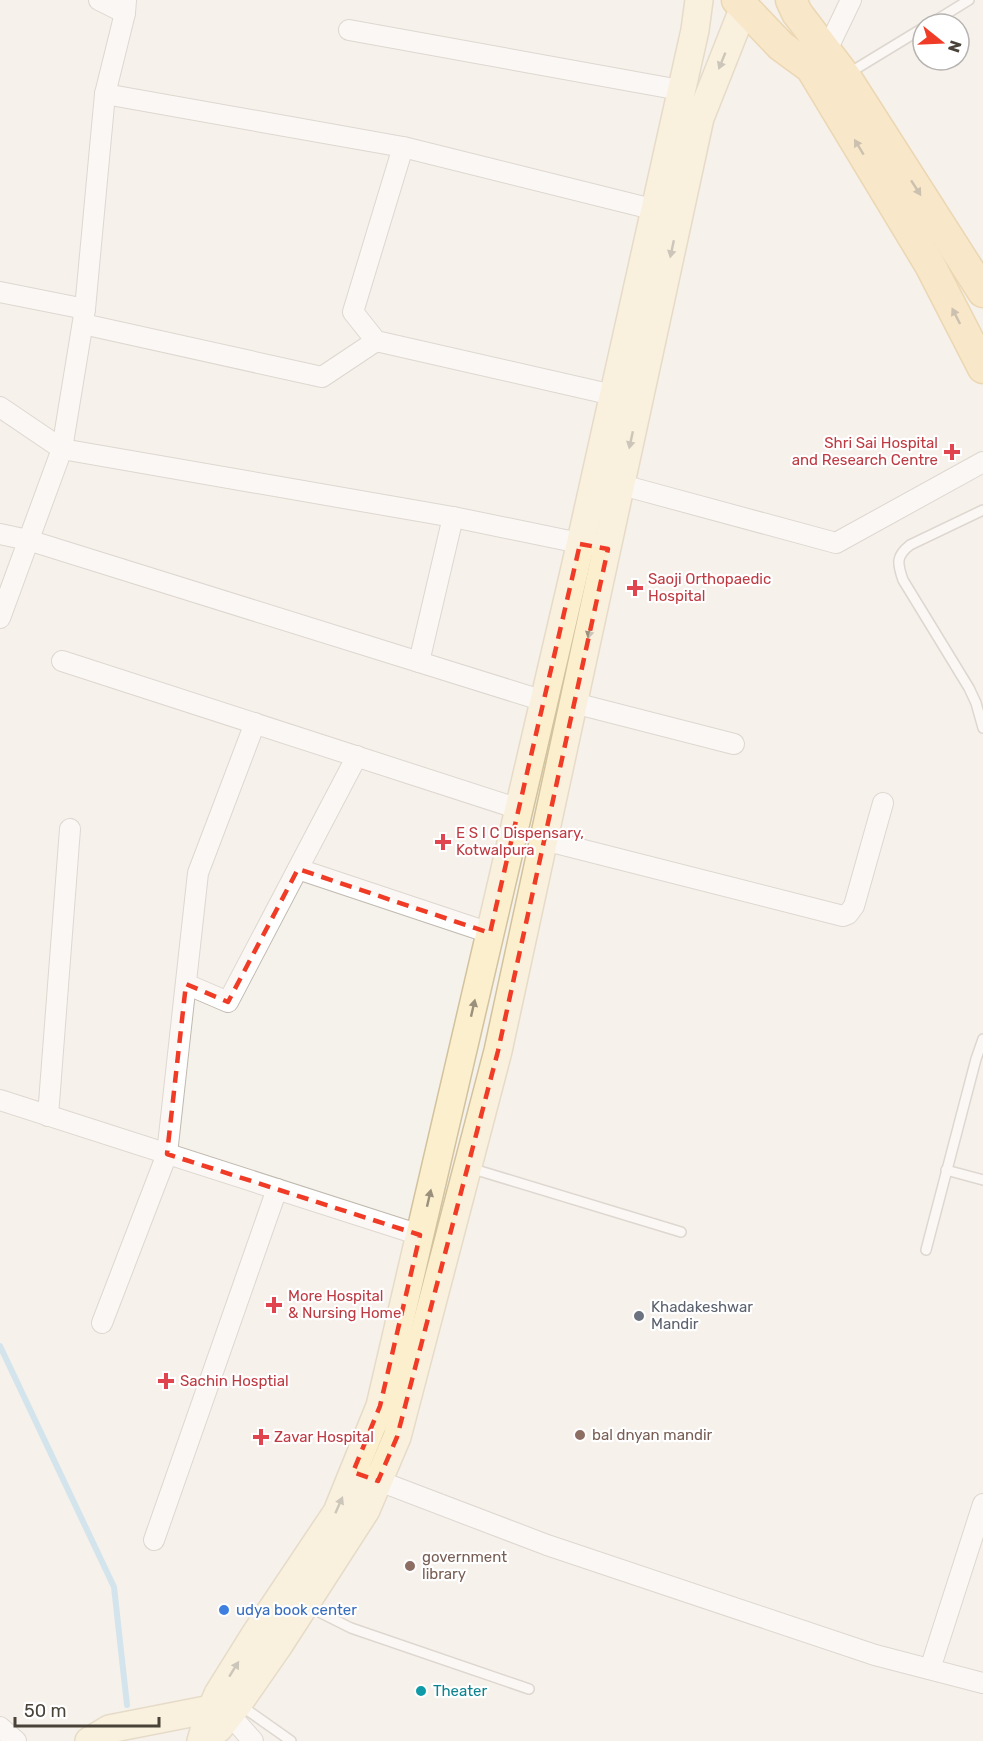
<svg xmlns="http://www.w3.org/2000/svg" width="983" height="1741" font-family="Rubik,sans-serif">
<style>
.lines{fill:none;stroke-linecap:round;stroke-linejoin:round}
.stream{stroke:#abd6ee;stroke-width:6}
.lane-casing{stroke:#c0b9ae;stroke-width:12}
.street-casing{stroke:#c0b9ae;stroke-width:22}
.secondary-casing{stroke:#d2c29d;stroke-width:30}
.primary-casing{stroke:#dfb86f;stroke-width:33}
.lane{stroke:#fff;stroke-width:9}
.street{stroke:#fff;stroke-width:20}
.secondary{stroke:#fcefcd;stroke-width:27}
.primary{stroke:#fadb9f;stroke-width:30}
.oneway{fill:#9a907c}
.oneway2{fill:#998767}
.marked{fill:none;stroke:#f03b26;stroke-width:4.5;stroke-dasharray:12 8;stroke-linejoin:round}
.health-dot{fill:#e0444e;stroke:#fff;stroke-width:2}
.worship-dot{fill:#6b7280;stroke:#fff;stroke-width:2}
.education-dot{fill:#8d6e63;stroke:#fff;stroke-width:2}
.shop-dot{fill:#3f7fe0;stroke:#fff;stroke-width:2}
.culture-dot{fill:#0f9aa8;stroke:#fff;stroke-width:2}
.labels{text-anchor:middle;dominant-baseline:central;stroke-width:4.5;stroke-linejoin:round;paint-order:stroke}
.health-label{font-size:15px;fill:#be3a42;stroke:#fff;text-anchor:start}
.worship-label{font-size:15px;fill:#5b616d;stroke:#fff;text-anchor:start}
.education-label{font-size:15px;fill:#785e54;stroke:#fff;text-anchor:start}
.shop-label{font-size:15px;fill:#366cbe;stroke:#fff;text-anchor:start}
.culture-label{font-size:15px;fill:#0d838f;stroke:#fff;text-anchor:start}
</style>
<rect width="100%" height="100%" fill="#f5f1eb"/>
<g class="lines">
<!-- stream -->
<path class="stream" d="M0 1346 114 1587 127 1705"/>
<!-- lane casing -->
<g class="lane-casing">
<g id="lane">
<path d="M930 24 969 0"/>
<path d="M849 73 923 28"/>
<path d="M983 510 910 545C896 556 897 563 903 580L969 688 976 703 983 728"/>
<path d="M470 1168 681 1232"/>
<path d="M946 1170 983 1180"/>
<path d="M926 1250 976 1059 983 1039"/>
<path d="M307 1606 351 1628 529 1689"/>
<path d="M240 1705 291 1741"/>
</g>
</g>
<!-- street casing -->
<g class="street-casing">
<g id="street">
<path d="M99 0 125 13"/>
<path d="M349 30 680 90"/>
<path d="M827 50 851 0"/>
<path d="M105 94 403 147 668 213"/>
<path d="M403 147 353 312 376 341 613 395"/>
<path d="M0 292 85 309"/>
<path d="M83 324 322 377 376 341"/>
<path d="M0 407 62 449 453 517 594 546"/>
<path d="M622 485 836 543 983 462"/>
<path d="M0 534 28 540 544 701"/>
<path d="M0 618 62 449 85 309 105 94 125 13 126 0"/>
<path d="M62 661 519 809"/>
<path d="M419 662 453 517"/>
<path d="M574 703 734 744"/>
<path d="M544 840 843 916 848 914 854 906 883 803"/>
<path d="M298 869 490 933"/>
<path d="M186 984 228 1002 357 756"/>
<path d="M0 1100 420 1235"/>
<path d="M48 1116 70 829"/>
<path d="M102 1323 167 1154 198 873 255 723"/>
<path d="M366 1476 547 1545 875 1655 983 1683"/>
<path d="M154 1540 277 1189"/>
<path d="M930 1669 983 1504"/>
<path d="M217 1711 230 1715 253 1741"/>
<path d="M0 1727 16 1741"/>
</g>
</g>
<!-- secondary casing -->
<g class="secondary-casing">
<g id="secondary">
<path d="M89 1741 109 1729 211 1709"/>
<path d="M201 1741 208 1717 218 1694 256 1633 337 1512 380 1406 575 568 695 30 699 0"/>
<path d="M203 1741 219 1728 238 1704 279 1645 366 1510 397 1437 498 1051 700 118 744 7"/>
</g>
</g>
<!-- primary casing -->
<g class="primary-casing">
<g id="primary">
<path d="M737 0 781 46 811 68 930 265 983 368"/>
<path d="M791 0 797 13 845 76 983 292"/>
</g>
</g>
<!-- lane -->
<use href="#lane" class="lane"/>
<!-- street -->
<use href="#street" class="street"/>
<!-- secondary -->
<use href="#secondary" class="secondary"/>
<!-- primary -->
<use href="#primary" class="primary"/>
</g>
<!-- one-way arrows -->
<defs><path id="oneway-solid" d="M-6-.8H1V-3.2L6.5 0L1 3.2V.8H-6Z" transform="scale(1.5)"/></defs>
<g class="oneway">
<use href="#oneway-solid" transform="translate(722 61) rotate(112)"/>
<use href="#oneway-solid" transform="translate(672 249) rotate(102)"/>
<use href="#oneway-solid" transform="translate(631 440) rotate(102)"/>
<use href="#oneway-solid" transform="translate(590 630) rotate(102)"/>
<use href="#oneway-solid" transform="translate(473 1008) rotate(-77)"/>
<use href="#oneway-solid" transform="translate(429 1198) rotate(-77)"/>
<use href="#oneway-solid" transform="translate(339 1505) rotate(-66)"/>
<use href="#oneway-solid" transform="translate(234 1669) rotate(-58)"/>
</g>
<g class="oneway2">
<use href="#oneway-solid" transform="translate(859 147) rotate(-121)"/>
<use href="#oneway-solid" transform="translate(916 188) rotate(57)"/>
<use href="#oneway-solid" transform="translate(956 316) rotate(-117)"/>
</g>
<!-- marked area -->
<path d="M0 0H983V1741H0ZM580 544 608 549 498 1051 397 1437 378 1481 353 1472 380 1406 420 1235 167 1154 186 984 228 1002 298 869 490 933Z" fill="#f5f1eb" fill-opacity=".55" fill-rule="evenodd"/>
<path class="marked" d="M580 544 608 549 498 1051 397 1437 378 1481 353 1472 380 1406 420 1235 167 1154 186 984 228 1002 298 869 490 933Z"/>
<!-- markers -->
<g class="health-dot">
<path d="M949 443h6v6h6v6h-6v6h-6v-6h-6v-6h6z"/>
<path d="M632 579h6v6h6v6h-6v6h-6v-6h-6v-6h6z"/>
<path d="M440 833h6v6h6v6h-6v6h-6v-6h-6v-6h6z"/>
<path d="M271 1296h6v6h6v6h-6v6h-6v-6h-6v-6h6z"/>
<path d="M163 1372h6v6h6v6h-6v6h-6v-6h-6v-6h6z"/>
<path d="M258 1428h6v6h6v6h-6v6h-6v-6h-6v-6h6z"/>
</g>
<circle class="worship-dot" cx="639" cy="1316" r="6"/>
<g class="education-dot">
<circle cx="580" cy="1435" r="6"/>
<circle cx="410" cy="1566" r="6"/>
</g>
<circle class="shop-dot" cx="224" cy="1610" r="6"/>
<circle class="culture-dot" cx="421" cy="1691" r="6"/>
<g class="labels">
<!-- health labels -->
<g class="health-label">
<text x="938" y="443" text-anchor="end">Shri Sai Hospital<tspan x="938" dy="17">and Research Centre</tspan></text>
<text x="648" y="579">Saoji Orthopaedic<tspan x="648" dy="17">Hospital</tspan></text>
<text x="456" y="833">E S I C Dispensary,<tspan x="456" dy="17">Kotwalpura</tspan></text>
<text x="288" y="1296">More Hospital<tspan x="288" dy="17">&amp; Nursing Home</tspan></text>
<text x="180" y="1381">Sachin Hosptial</text>
<text x="274" y="1437">Zavar Hospital</text>
</g>
<!-- worship labels -->
<g class="worship-label">
<text x="651" y="1307">Khadakeshwar<tspan x="651" dy="17">Mandir</tspan></text>
</g>
<!-- education labels -->
<g class="education-label">
<text x="592" y="1435">bal dnyan mandir</text>
<text x="422" y="1557">government<tspan x="422" dy="17">library</tspan></text>
</g>
<!-- shop labels -->
<g class="shop-label">
<text x="236" y="1610">udya book center</text>
</g>
<!-- culture labels -->
<g class="culture-label">
<text x="433" y="1691">Theater</text>
</g>
</g>
<!-- north arrow -->
<g transform="translate(941 42) rotate(108)"><circle r="28" fill="#ffffff" stroke="#b6b3b0" stroke-width="1.5"/>
<path d="M0-4.5L10 22L0 15L-10 22Z" fill="#f03b26"/>
<text y="-9" font-size="16" font-weight="bold" text-anchor="middle" fill="#494239">N</text>
</g>
<!-- scale -->
<path d="M15 1717v9h144v-9" fill="none" stroke="#494239" stroke-width="3"/>
<text x="24" y="1717" font-size="18" fill="#494239" stroke="#ffffff" stroke-width="4.5" paint-order="stroke">50 m</text>
</svg>
